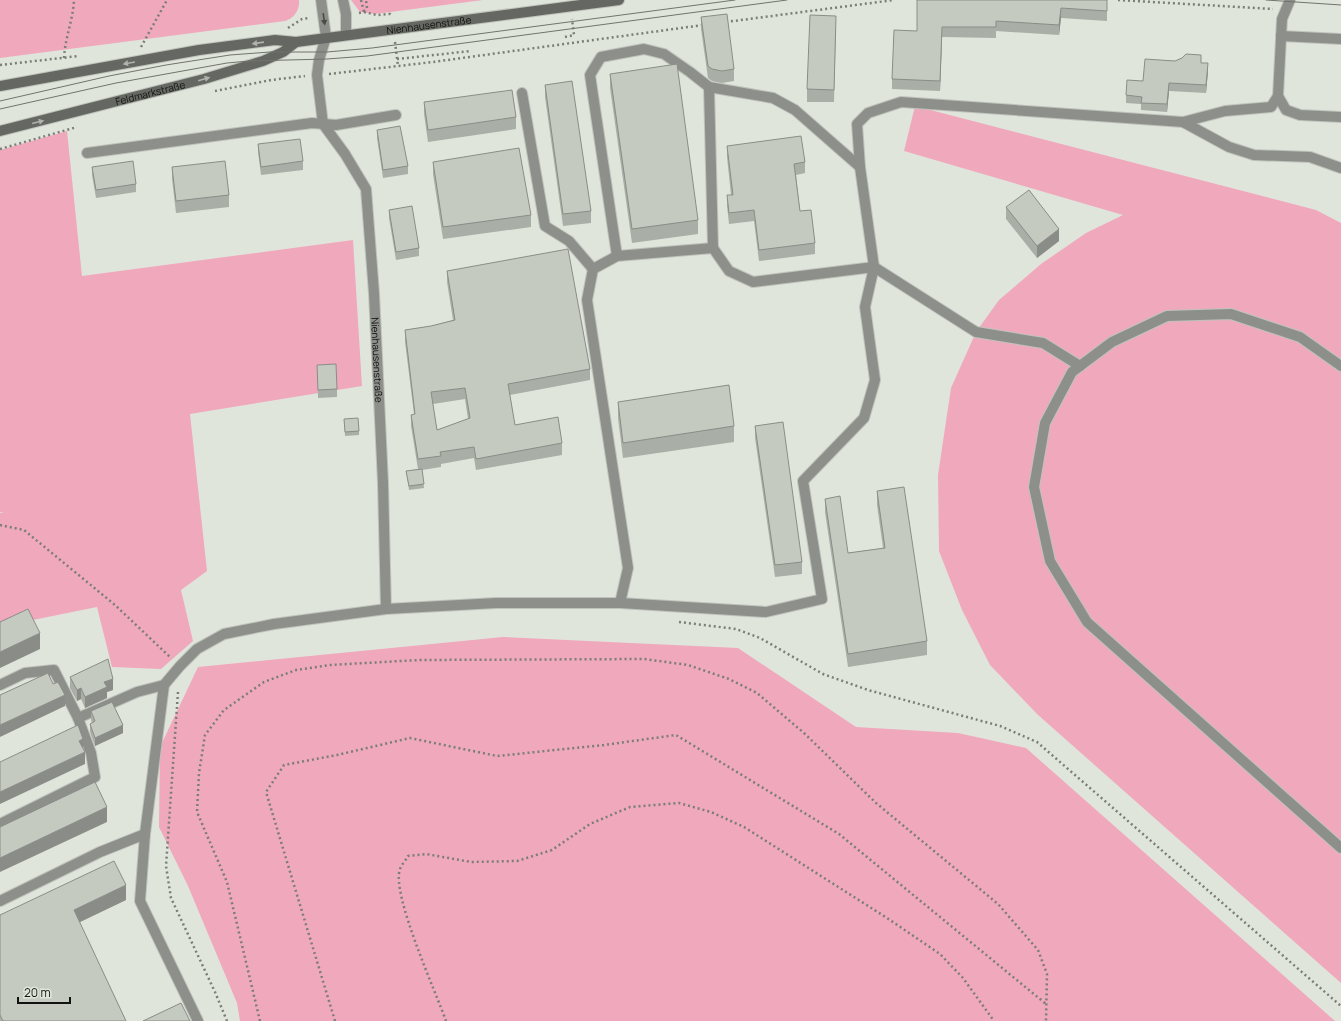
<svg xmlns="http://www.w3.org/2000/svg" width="1341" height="1021" font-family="Manrope,sans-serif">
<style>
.green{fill:#f0a8bd}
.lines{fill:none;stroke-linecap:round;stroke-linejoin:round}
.service-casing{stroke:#bfc3bb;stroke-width:12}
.minor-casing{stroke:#bfc3bb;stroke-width:12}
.tertiary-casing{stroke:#bfc3bb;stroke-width:12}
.secondary-casing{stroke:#bfc3bb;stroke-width:12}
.path{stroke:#7b7e77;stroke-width:2.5;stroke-dasharray:2 3;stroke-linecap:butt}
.service{stroke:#8d8f8b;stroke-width:10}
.minor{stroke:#8d8f8b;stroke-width:10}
.tertiary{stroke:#8d8f8b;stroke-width:10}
.secondary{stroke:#656862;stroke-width:10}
.tram{stroke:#71736d;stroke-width:1}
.wall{fill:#a9aea6;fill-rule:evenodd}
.shaded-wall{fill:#8a8d87}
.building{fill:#c5cac1;stroke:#8a8d87;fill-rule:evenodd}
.oneway{fill:#494b47}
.oneway2{fill:#afb3ab}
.labels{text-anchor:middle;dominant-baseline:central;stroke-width:4;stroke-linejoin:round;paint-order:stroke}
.street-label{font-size:10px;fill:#121310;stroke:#e0e5db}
</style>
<rect width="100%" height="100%" fill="#e0e5db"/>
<!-- green -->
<g class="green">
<path d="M0 0H299C300 10 294 18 285 21L0 58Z"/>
<path d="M351 0H483L375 14 360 12Z"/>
<path d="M915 106 1316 210 1341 223V983L1037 714 990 665 962 610 939 551 938 475 951 388 976 332 999 300 1041 264 1086 233 1123 215 904 151Z"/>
<path d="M67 131 82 276 353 240 362 386 190 414 207 571 181 590 193 641 161 669 112 667 97 607 28 621 0 630V513H4L0 512V150Z"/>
<path d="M503 637 738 648 856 727 958 733 1026 748 1335 1021H240L237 1003 188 886 159 827 160 747 198 667Z"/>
</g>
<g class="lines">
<!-- service casing -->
<g class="service-casing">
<g id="service">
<path d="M1281 36 1341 39"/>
<path d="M709 87 713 248"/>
<path d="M522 93 545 226 569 241 593 269"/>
<path d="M1278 96 1286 110 1300 115 1341 117"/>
<path d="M1183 122 1225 111 1271 107 1278 96 1282 19 1290 0"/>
<path d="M617 256 590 75 601 57 644 49 664 54 690 72 709 87 773 98 795 110 860 167"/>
<path d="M1341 366 1300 337 1231 314 1167 316 1112 342 1072 372 1045 423 1034 487 1050 561 1087 622 1341 848"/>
<path d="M383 483 386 609"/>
<path d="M620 603 628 568 587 300 593 269 617 256 713 248 729 271 753 282 874 267 976 332 1043 343 1080 366"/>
<path d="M0 685 25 673 54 670 78 718 91 753 95 777 0 824"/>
<path d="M78 718 137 692 164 685"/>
<path d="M145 834 164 685 180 666 197 649 224 634 274 624 386 609 496 603H620L766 612 822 599 803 481 864 418 875 380 865 307 874 267 860 167 857 124 868 113 901 102 1183 122 1229 147 1254 155 1310 157 1341 168"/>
<path d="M0 901 100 852 145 834 140 901 198 1021"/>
</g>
</g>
<!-- minor casing -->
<g class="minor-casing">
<g id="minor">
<path id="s1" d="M326 37 319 60 317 75 323 124 345 154 366 189 374 293 383 483"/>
<path d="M87 153 312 123 336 125 396 115"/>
</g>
</g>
<!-- tertiary casing -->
<g class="tertiary-casing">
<g id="tertiary">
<path d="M321 0 326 37"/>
<path d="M343 0 346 14V35"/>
</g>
</g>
<!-- secondary casing -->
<g class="secondary-casing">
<g id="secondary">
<path id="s2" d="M0 86 199 50 275 40 296 42 619 0"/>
<path id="s3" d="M0 131 204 79 263 61 283 52 296 42"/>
</g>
</g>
<!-- path -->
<g class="path">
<path d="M361 0 364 12"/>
<path d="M1118 0 1273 9"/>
<path d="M364 12 367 8 366 0"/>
<path d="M359 13 364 12 377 15 390 14 391 17"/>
<path d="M726 22 894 0"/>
<path d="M288 28 302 19 310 18"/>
<path d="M565 37 574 35 572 19"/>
<path d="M395 42 398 66"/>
<path d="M141 47 167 0"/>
<path d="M64 58C65 38 73 20 74 0"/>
<path d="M397 59 471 51"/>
<path d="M0 65 79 56"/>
<path d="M329 74 433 62 703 25"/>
<path d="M215 91 271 80 305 76"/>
<path d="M0 149 77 127"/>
<path d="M0 525 24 530 115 605 171 658"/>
<path d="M679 622 736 629 760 638 823 674 868 690 1000 726 1037 742 1341 1006"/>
<path d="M178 692 166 866 171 898 215 992 227 1021"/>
<path d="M260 1021 227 882 197 812 199 773 205 735 224 710 264 682 296 670 330 665 419 660 644 659 688 665 729 679 757 693 804 733 876 803 998 904 1038 950 1047 974 1046 1021"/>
<path d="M335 1021 266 792 284 765 337 755 410 738 497 756 604 745 676 735 839 834 1046 1004"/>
<path d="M446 1021C436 992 391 894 400 869 402 864 406 860 408 856L426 854 471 862 517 861 552 850 590 824 630 807 679 803 711 812 744 827 887 918 940 954 963 978 994 1021"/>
</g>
<!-- service -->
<use href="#service" class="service"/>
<!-- minor -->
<use href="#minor" class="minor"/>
<!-- tertiary -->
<use href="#tertiary" class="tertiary"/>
<!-- secondary -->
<use href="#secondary" class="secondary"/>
<!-- tram -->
<g class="tram">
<path d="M1266 0 1341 5"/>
<path d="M0 101 109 76 166 65 230 55 270 52H327L372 48 735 0"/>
<path d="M0 109 116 83 227 63 249 61 327 59 367 56 787 0"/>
</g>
</g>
<!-- wall -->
<g class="wall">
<path d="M917 0 1107 6V21L1061 18 1059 35 996 31V38L942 37 940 91 892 89V79L917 31Z"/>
<path d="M701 17 734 69V81L722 83 712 81 708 78 701 29Z"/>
<path d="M836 28 834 102H807V89Z"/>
<path d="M1182 58 1201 63 1208 71 1206 93 1169 91 1167 112 1141 110V104L1126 103V95L1143 81 1175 61Z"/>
<path d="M610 74 698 220V234L632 243 610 88Z"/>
<path d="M545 85 591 211V223L563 226 545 97Z"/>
<path d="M424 102 516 117V129L428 142 424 114Z"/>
<path d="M377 130 408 166V174L383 178 377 138Z"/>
<path d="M258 144 303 161V170L261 175 258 152Z"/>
<path d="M727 146 805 162V173L796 175 800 211 815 243V254L759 261 754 221 729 224 727 206V195H731L727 157Z"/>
<path d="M433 162 531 215V227L443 239 433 174Z"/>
<path d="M92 167 136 184V192L96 198 92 175Z"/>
<path d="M172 167 229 195V207L176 213 172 179Z"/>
<path d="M1006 207 1059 241 1037 258 1006 219Z"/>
<path d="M389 210 419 248V256L396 260 389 218Z"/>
<path d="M447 271 590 369V380L510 395 515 425 562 443V455L476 470 474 458 441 464V467L422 470 424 488 409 490 406 471 418 469 411 426V415L414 414 405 342V330L431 326 453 320 447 282ZM465 399 468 419 437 430 433 404Z"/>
<path d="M317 365 337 389V397L318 398Z"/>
<path d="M618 402 734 426V442L623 458 618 418Z"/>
<path d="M344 419 359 431V435L345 436Z"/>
<path d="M755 426 802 562V574L775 577 755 438Z"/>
<path d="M877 491 927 641V655L848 667 825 512V499L848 553 883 548 877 505Z"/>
<path d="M70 677 113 690 107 692V698L85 708 81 699 77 701 70 688Z"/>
<path d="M91 711 123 733 95 746 90 732V724L92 723 91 720Z"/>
<path d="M126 900 79 922 126 1021H0V915Z"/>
</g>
<!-- shaded-wall -->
<g class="shaded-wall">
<path d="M1061 8V18L1059 35V25Z"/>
<path d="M942 27V37L940 91V81Z"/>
<path d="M1208 63V71L1206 93V85Z"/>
<path d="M1169 83V91L1167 112V104Z"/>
<path d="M1059 229V241L1037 258V246Z"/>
<path d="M40 633V649L0 668V652Z"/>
<path d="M113 679V690L107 692V698L85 708V697L104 682Z"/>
<path d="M81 688V699L77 701V690Z"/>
<path d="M65 695V706L0 737V725Z"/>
<path d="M123 725V733L95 746V738Z"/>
<path d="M83 739V751L79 741Z"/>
<path d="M85 752V764L0 804V792Z"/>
<path d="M107 807V822L0 872V858Z"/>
<path d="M126 885V900L74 925V910Z"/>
</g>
<!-- building -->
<g class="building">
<path d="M917 0H1107V11L1061 8 1059 25 996 21V27H942L940 81 892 79 894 30 917 31Z"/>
<path d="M727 14 734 69 722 71 712 69 708 66 701 17Z"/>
<path d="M810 15 836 16 834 90 807 89Z"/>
<path d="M1186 54 1201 55V63H1208L1206 85 1169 83 1167 104 1141 103 1142 97 1126 95 1127 80 1143 81 1145 59 1175 61 1182 58Z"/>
<path d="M677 64 698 220 632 229 610 74Z"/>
<path d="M572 81 591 211 563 214 545 85Z"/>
<path d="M512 90 516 117 428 130 424 102Z"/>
<path d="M400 126 408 166 383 170 377 130Z"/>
<path d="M801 136 805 162 794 164 800 211 811 210 815 243 759 250 754 210 729 213 727 195H733L727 146Z"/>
<path d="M300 139 303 161 261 167 258 144Z"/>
<path d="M519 148 531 215 443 227 433 162Z"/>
<path d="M133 161 136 184 96 190 92 167Z"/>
<path d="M225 161 229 195 176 201 172 167Z"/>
<path d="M1029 190 1059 229 1037 246 1006 207Z"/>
<path d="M412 206 419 248 396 252 389 210Z"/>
<path d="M568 249 590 369 508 384 515 425 558 417 562 443 476 459 474 447 440 452 441 456 418 459 411 415 415 414 405 330 431 326 455 320 447 271ZM465 388 470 418 437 430 431 392Z"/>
<path d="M336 364 337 389 318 390 317 365Z"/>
<path d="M729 385 734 426 623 443 618 402Z"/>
<path d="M358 418 359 431 345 432 344 419Z"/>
<path d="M783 422 802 562 775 565 755 426Z"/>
<path d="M422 469 424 484 409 486 406 471Z"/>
<path d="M904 487 927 641 848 654 825 499 840 496 848 553 885 548 877 491Z"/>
<path d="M28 609 40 633 0 652V622Z"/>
<path d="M108 659 113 679 104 682 107 687 85 697 81 688 77 690 70 677Z"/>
<path d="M48 673 53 684 58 682 65 695 0 725V695Z"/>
<path d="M112 702 123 725 95 738 90 724 95 721 91 711Z"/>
<path d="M78 725 83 739 79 741 85 752 0 792V762Z"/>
<path d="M95 782 107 807 0 858V827Z"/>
<path d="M114 861 126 885 74 910 126 1021H3L0 1015V915Z"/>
<path d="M181 1003 190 1021H143Z"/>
</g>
<!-- one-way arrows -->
<defs><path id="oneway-solid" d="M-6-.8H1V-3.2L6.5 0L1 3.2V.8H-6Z"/></defs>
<use class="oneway" href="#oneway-solid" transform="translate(324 19) rotate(82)"/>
<g class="oneway2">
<use href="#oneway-solid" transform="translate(258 43) rotate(172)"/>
<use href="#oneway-solid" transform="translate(129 63) rotate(170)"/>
<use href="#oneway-solid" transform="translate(204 79) rotate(-16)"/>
<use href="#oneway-solid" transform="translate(38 122) rotate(-14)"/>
</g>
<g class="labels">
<!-- street labels -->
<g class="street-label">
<text stroke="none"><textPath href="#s2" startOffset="434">Nienhausenstraße</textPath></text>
<text stroke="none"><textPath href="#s3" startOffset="155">Feldmarkstraße</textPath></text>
<text stroke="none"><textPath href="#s1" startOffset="338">Nienhausenstraße</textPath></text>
</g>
</g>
<!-- scale -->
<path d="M18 997v6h52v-6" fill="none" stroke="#121310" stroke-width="2"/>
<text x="24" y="997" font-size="12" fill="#121310" stroke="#e0e5db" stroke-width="3" paint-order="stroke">20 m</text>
</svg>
